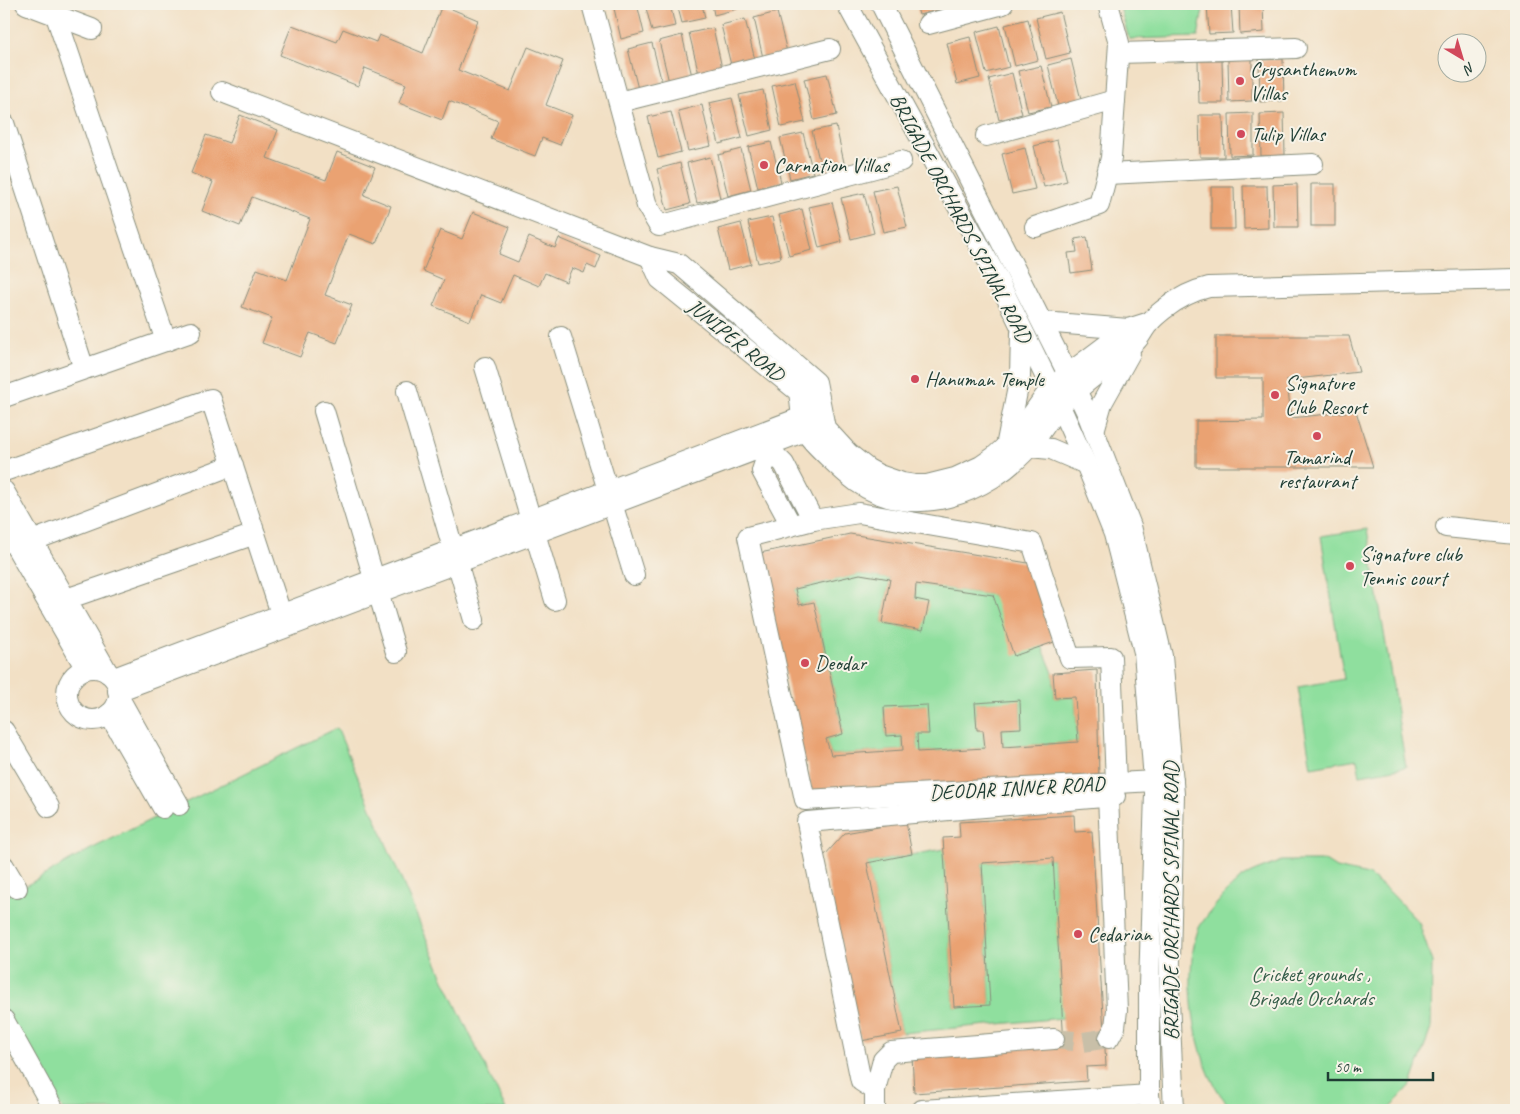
<svg xmlns="http://www.w3.org/2000/svg" width="1520" height="1114" font-family="Caveat,sans-serif">
<style>
.green{fill:#8fdf9e;stroke:#578e69}
.building{fill:#eaa272}
.lines{fill:none;stroke-linecap:round;stroke-linejoin:round}
.minor-tunnel{stroke:#c8bfa8;stroke-width:20;stroke-dasharray:20 10;stroke-linecap:butt}
.minor-casing{stroke:#888e7c;stroke-width:22}
.minor{stroke:#fff;stroke-width:20}
.poi-dot{fill:#d1495b;stroke:#f7f3e8;stroke-width:2}
.labels{text-anchor:middle;dominant-baseline:central;stroke-width:4;stroke-linejoin:round;paint-order:stroke}
.poi-label{font-size:21px;fill:#1f3d34;stroke:#f7f3e8;text-anchor:start}
.street-label{font-size:21px;fill:#1f3d34;stroke:#f7f3e8}
.park-label{font-size:21px;fill:#355d49;stroke:#f7f3e8}
</style>
<rect width="100%" height="100%" fill="#f7f3e8"/>
<filter id="ink" filterUnits="userSpaceOnUse"><feTurbulence type="fractalNoise" baseFrequency=".02" numOctaves="2"/><feDisplacementMap in="SourceGraphic" scale="10" xChannelSelector="R" yChannelSelector="G"/><feConvolveMatrix kernelMatrix="1 2 1 2 8 2 1 2 1" color-interpolation-filters="sRGB"/></filter>
<filter id="wash" filterUnits="userSpaceOnUse"><feTurbulence type="fractalNoise" baseFrequency=".0096" numOctaves="4" result="noise"/><feDisplacementMap in="SourceGraphic" scale="20" xChannelSelector="R" yChannelSelector="G"/><feGaussianBlur stdDeviation="1.12" result="paint"/><feColorMatrix in="noise" values="0 0 0 0 0 0 0 0 0 0 0 0 0 0 0 0 0 1.4 0 .05"/><feComposite in="paint" operator="in"/></filter>
<g filter="url(#wash)">
<rect width="100%" height="100%" fill="#f2e0c5"/>
<!-- green -->
<g class="green">
<path d="M1119 4H1204L1198 37 1129 39Z"/>
<path d="M1367 529 1406 767 1360 775 1357 759 1311 767 1298 687 1344 679 1321 536Z"/>
<path d="M860 574 890 579 882 623 923 630 915 599 916 584 993 595 1042 646 1053 673 1055 698 1075 697 1078 742 1003 747 1002 729 1021 727 1020 701 975 703 977 730H983L985 748 918 752 917 734 929 733 926 705 884 708 886 736 902 735 903 750 831 755 826 739 843 733 814 602 799 605 795 589Z"/>
<path d="M337 728 444 980 506 1110H63L4 1014V898L89 850Z"/>
<path d="M944 849 954 1007 990 1004 982 863 1053 858 1063 1018 902 1033 867 863Z"/>
<path d="M1281 861H1325L1336 868 1368 875 1391 893 1419 923 1432 962 1431 1028 1411 1085 1388 1110H1234C1195 1078 1181 977 1198 930 1201 921 1233 883 1242 878 1253 871 1268 867 1281 861Z"/>
</g>
<g id="blocks">
<!-- building -->
<g class="building">
<path d="M613 4H637L644 33 621 39Z"/>
<path d="M645 4H670L675 26 652 31Z"/>
<path d="M677 4H702L705 18 682 23Z"/>
<path d="M712 4H736L737 9 714 15Z"/>
<path d="M916 4H940L942 9 919 15Z"/>
<path d="M1207 4H1231L1233 33 1209 34Z"/>
<path d="M1239 4H1263L1264 32 1240 34Z"/>
<path d="M442 5 478 20 458 70 510 91 528 47 563 61 546 105 572 115 560 145 542 138 535 156 491 139 498 121 449 101 442 120 399 103 406 84 365 68 358 86 280 55 292 25 337 42 343 29 376 42 379 35 423 53Z"/>
<path d="M777 12 787 52 763 58 754 18Z"/>
<path d="M1060 12 1070 53 1046 59 1036 18Z"/>
<path d="M745 19 755 60 731 65 721 25Z"/>
<path d="M1028 19 1038 60 1015 66 1005 25Z"/>
<path d="M999 26 1009 67 986 73 976 32Z"/>
<path d="M713 28 722 68 699 74 689 33Z"/>
<path d="M682 35 692 76 669 82 659 41Z"/>
<path d="M970 37 980 78 957 84 947 43Z"/>
<path d="M652 43 662 83 638 89 628 49Z"/>
<path d="M1071 59 1081 100 1058 106 1048 65Z"/>
<path d="M1252 59V101L1229 102 1228 60Z"/>
<path d="M1283 59 1284 101 1260 102 1259 60Z"/>
<path d="M1198 61H1222L1223 103H1199Z"/>
<path d="M1041 66 1051 107 1028 112 1018 71Z"/>
<path d="M1012 73 1022 114 999 120 989 79Z"/>
<path d="M827 74 837 115 814 120 804 79Z"/>
<path d="M795 81 805 122 781 127 772 86Z"/>
<path d="M763 90 772 130 749 136 739 95Z"/>
<path d="M732 98 742 138 719 144 709 103Z"/>
<path d="M702 105 711 146 688 151 678 111Z"/>
<path d="M671 112 681 152 658 158 648 117Z"/>
<path d="M1253 113V155L1230 156 1229 114Z"/>
<path d="M1284 113 1285 155 1261 156 1260 114Z"/>
<path d="M240 115 278 130 267 158 326 180 337 152 375 167 364 195 391 206 376 244 349 234 325 295 352 305 337 343 310 333 300 357 262 343 272 318 242 307 257 269 287 280 310 219 252 197 240 226 202 211 213 182 191 173 206 135 229 143Z"/>
<path d="M1199 115H1223L1224 157H1200Z"/>
<path d="M836 126 845 167 822 172 812 131Z"/>
<path d="M803 133 813 173 790 179 780 138Z"/>
<path d="M1057 140 1067 181 1044 187 1034 146Z"/>
<path d="M771 142 781 182 758 188 748 147Z"/>
<path d="M1025 148 1035 189 1012 194 1002 154Z"/>
<path d="M741 149 751 190 728 196 718 155Z"/>
<path d="M710 157 720 198 697 203 687 163Z"/>
<path d="M680 163 690 204 667 210 657 169Z"/>
<path d="M1297 184 1298 227H1274L1273 185Z"/>
<rect x="1311" y="184" width="24" height="42"/>
<path d="M897 186 907 227 883 232 873 191Z"/>
<path d="M1243 186H1267L1268 228 1244 229Z"/>
<path d="M1211 187H1234L1235 229H1211Z"/>
<path d="M864 193 874 233 851 239 841 198Z"/>
<path d="M832 202 842 242 819 248 809 207Z"/>
<path d="M802 209 812 250 789 256 779 215Z"/>
<path d="M473 212 510 227 499 254 518 262 529 237 555 248 559 238 601 256 596 269 587 265 584 273 572 268 566 282 545 273 539 286 513 275 501 303 481 295 470 321 433 306 444 280 423 271 440 230 462 239Z"/>
<path d="M772 217 781 258 758 263 748 222Z"/>
<path d="M741 223 751 264 728 270 718 229Z"/>
<path d="M1087 237 1092 270 1071 273 1068 253 1077 252 1075 239Z"/>
<path d="M1216 336H1349L1359 372 1287 380 1291 418 1356 411 1373 467H1196V421L1263 420V378H1216Z"/>
<path d="M850 534 1028 563 1054 642 1014 656 993 595 916 584 915 599 929 602 923 630 882 623 890 579 860 574 795 589 799 605 814 602 843 734 826 739 831 755 903 750 902 735 886 736 884 707 927 705 929 734H917L918 752 985 748 983 730H977L975 703 1020 700 1021 728 1002 729 1003 747 1078 742 1075 697 1055 698 1053 673 1097 670 1099 780 811 792 808 763H804L760 553Z"/>
<path d="M1074 815 1075 832 1092 831 1106 1066 1086 1067 1087 1081 914 1093 912 1055 1064 1045 1053 858 982 863 990 1005 954 1007 943 838 960 837 959 822Z"/>
<path d="M906 822 912 854 867 863 902 1033 861 1041 823 857 845 833Z"/>
</g>
</g>
</g>
<g filter="url(#ink)">
<use href="#blocks" fill-opacity="0" stroke="#888e7c" stroke-width="1"/>
<g class="lines">
<!-- minor-tunnel -->
<path class="minor-tunnel" d="M1054 1039 1083 1042 1109 1038"/>
<!-- minor casing -->
<g class="minor-casing">
<g id="minor">
<path d="M26 4 92 29"/>
<path d="M52 4 166 341"/>
<path d="M592 4 647 206 659 226 901 161"/>
<path d="M847 4 995 274 1060 406 1086 464 1114 534 1144 652 1155 793 1149 986V1095L1151 1110"/>
<path d="M881 4 1076 390 1087 413 1131 526 1162 656 1174 794 1169 1000 1174 1110"/>
<path d="M928 24 1003 4"/>
<path d="M1119 53 1296 48"/>
<path d="M222 92 650 257 679 264 816 382 825 428 848 453 868 469 879 475 902 483 915 485H927L955 478 981 466 994 457 1017 436 1050 389 1068 374 1128 329 1150 322"/>
<path d="M619 102 830 49"/>
<path d="M4 123 84 369"/>
<path d="M986 136 1115 100"/>
<path d="M1107 174 1313 164"/>
<path d="M1035 227 1099 205 1111 158 1119 43 1108 4"/>
<path d="M650 257 660 279 799 392C801 404 801 417 804 429 807 439 847 475 857 482 913 522 987 494 1029 447 1041 434 1049 417 1061 405 1084 381 1113 364 1136 341 1141 336 1144 328 1149 323 1153 318 1158 314 1163 310 1178 298 1191 291 1209 287L1516 279"/>
<path d="M1043 322 1128 329"/>
<path d="M561 337 634 575"/>
<path d="M485 367 555 600"/>
<path d="M407 391 474 620"/>
<path d="M4 397 191 332"/>
<path d="M324 411 396 652"/>
<path d="M1094 431 1102 403 1130 353"/>
<path d="M1006 447 1020 377 1021 333"/>
<path d="M1029 447 1051 449 1086 464"/>
<path d="M4 471 211 399 285 626"/>
<path d="M4 491 108 673"/>
<path d="M791 525 762 471 765 462 776 456 784 464 813 520"/>
<path d="M4 526 86 669"/>
<path d="M1446 527 1516 534"/>
<path d="M16 547 233 465"/>
<path d="M49 605 255 534"/>
<circle cx="93" cy="694" r="26"/>
<path d="M114 678 813 413"/>
<path d="M118 691 816 427"/>
<path d="M119 698 179 805"/>
<path d="M109 714 163 808"/>
<path d="M4 731 49 807"/>
<path d="M1116 783 1111 657 1070 658 1032 543 859 513 813 520 748 537 805 800 1173 780"/>
<path d="M1108 796 1117 1010 1115 1027 1109 1038"/>
<path d="M4 866 17 888"/>
<path d="M4 1020 54 1110"/>
<path d="M875 1090 883 1060 891 1052 1054 1039"/>
<path d="M875 1110V1090L861 1081 807 822 1115 796"/>
<path d="M922 1110 1149 1095"/>
</g>
</g>
<!-- minor -->
<use href="#minor" class="minor"/>
</g>
</g>
<!-- markers -->
<g class="poi-dot">
<circle cx="1240" cy="81" r="5"/>
<circle cx="1241" cy="134" r="5"/>
<circle cx="764" cy="165" r="5"/>
<circle cx="915" cy="379" r="5"/>
<circle cx="1275" cy="395" r="5"/>
<circle cx="1317" cy="436" r="5"/>
<circle cx="1350" cy="566" r="5"/>
<circle cx="805" cy="663" r="5"/>
<circle cx="1078" cy="934" r="5"/>
</g>
<g class="labels">
<!-- poi labels -->
<g class="poi-label">
<text x="1250" y="69">Crysanthemum<tspan x="1250" dy="24">Villas</tspan></text>
<text x="1251" y="134">Tulip Villas</text>
<text x="774" y="165">Carnation Villas</text>
<text x="925" y="379">Hanuman Temple</text>
<text x="1285" y="383">Signature<tspan x="1285" dy="24">Club Resort</tspan></text>
<text x="1317" y="457" text-anchor="middle">Tamarind<tspan x="1317" dy="24">restaurant</tspan></text>
<text x="1360" y="554">Signature club<tspan x="1360" dy="24">Tennis court</tspan></text>
<text x="815" y="663">Deodar</text>
<text x="1088" y="934">Cedarian</text>
</g>
<!-- street labels -->
<g class="street-label">
<text transform="translate(961 218) rotate(62)">BRIGADE ORCHARDS SPINAL ROAD</text>
<text transform="translate(736 340) rotate(39)">JUNIPER ROAD</text>
<text transform="translate(1017 788) rotate(-3)">DEODAR INNER ROAD</text>
<text transform="translate(1171 901) rotate(-90)">BRIGADE ORCHARDS SPINAL ROAD</text>
</g>
<!-- park labels -->
<g class="park-label">
<text x="1311" y="974">Cricket grounds ,<tspan x="1311" dy="24">Brigade Orchards</tspan></text>
</g>
</g>
<!-- margin -->
<rect width="1520" height="1114" fill="none" stroke="#f7f3e8" stroke-width="20"/>
<!-- north arrow -->
<g transform="translate(1462 58) rotate(142)"><circle r="24" fill="#f7f3e8" stroke="#a1aaa0"/>
<path d="M0-4L9 19L0 12L-9 19Z" fill="#d1495b"/>
<text y="-8" font-size="14" font-weight="bold" text-anchor="middle" fill="#1f3d34">N</text>
</g>
<!-- scale -->
<path d="M1328 1072v8h105v-8" fill="none" stroke="#1f3d34" stroke-width="2.5"/>
<text x="1335" y="1072" font-size="15" fill="#1f3d34" stroke="#f7f3e8" stroke-width="4" paint-order="stroke">50 m</text>
</svg>
